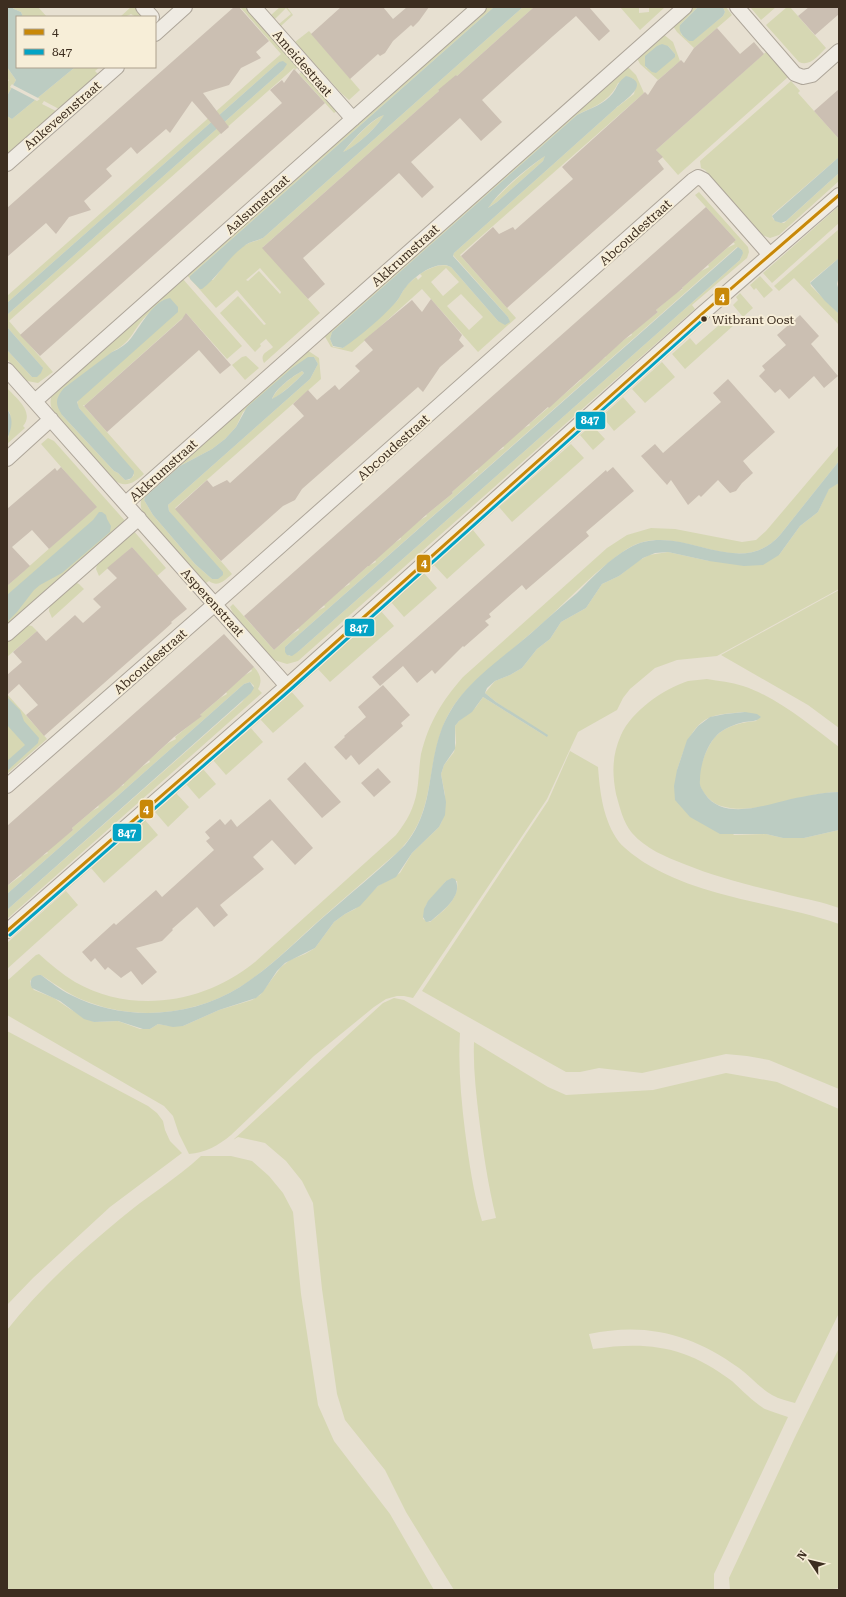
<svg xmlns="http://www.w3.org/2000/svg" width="846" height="1597" viewBox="0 0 846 1597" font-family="'Roboto Serif',serif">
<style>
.green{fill:#d6d7b3;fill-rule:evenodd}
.water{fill:#bcccc2;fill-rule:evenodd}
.pier{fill:#e7e0d1}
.building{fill:#cbbfb2}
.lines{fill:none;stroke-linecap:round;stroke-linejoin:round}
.street-casing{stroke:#ada599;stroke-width:16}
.street{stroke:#efebe3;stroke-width:14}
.bus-1-casing{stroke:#f7eed8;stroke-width:6}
.bus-2-casing{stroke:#f7eed8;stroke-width:6}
.bus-1{stroke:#c88808;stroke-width:3}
.bus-2{stroke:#03a3c5;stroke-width:3}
.bus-dot{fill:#3d2e20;stroke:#f7eed8;stroke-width:1.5}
.labels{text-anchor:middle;stroke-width:4;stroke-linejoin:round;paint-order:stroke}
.bus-label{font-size:12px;fill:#3d2e20;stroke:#f7eed8;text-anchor:start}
.street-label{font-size:13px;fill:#3d2e20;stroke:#f7eed8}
.line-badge{stroke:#f7eed8;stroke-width:1.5}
.badge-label{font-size:11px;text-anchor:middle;font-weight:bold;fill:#fff}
</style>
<rect width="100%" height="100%" fill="#e7e0d1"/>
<!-- green -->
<path class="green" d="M13,7H38L47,17H23L21,12L14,9Z
M131,7H135L144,17H136L131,14L125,17H120Z
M240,7H245L298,67L295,70L294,68L9,321L53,372L38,383L27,381L7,359V350L32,377L42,367L7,327V315L283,70L279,62L7,303V296L281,54Z
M280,7H287L293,15L281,26L279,24L291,14L286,8L275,19L271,15Z
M488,7H494L190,276V279L213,280C223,268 231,253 245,245C251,242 257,241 263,238L523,7H534L457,76L455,75L456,76L440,90H438L439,91L263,247L262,246L320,313L264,363C259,353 268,352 273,347L266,339L260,344L261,346L255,352L220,313L238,296L264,325L266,324L237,290L216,308L186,274ZM260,268L281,292L280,294L259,271L248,281L246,280Z
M620,7H639V13L649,12V7H665L640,30Z
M694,7H698L680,25L681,34L689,41H692L723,16L725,12L723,7H726L732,15L694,48L677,32L673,26Z
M750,7H776L761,20Z
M787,7H790L826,48C819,55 810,67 799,62L766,25Z
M309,31L360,90L349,100L341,93L295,42Z
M663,34L673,42L680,61L658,80L640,64L637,58ZM668,46L675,54L647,68L645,66Z
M766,52L788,77L678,175L656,150Z
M627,66L636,75L644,93L460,255L516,318L478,352L422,289L352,352L331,347L324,335L405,265L408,261ZM632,78L636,84L634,94L616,108L454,253L453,255L508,317L509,322L498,321L451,267C441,262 428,269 420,274L422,276L418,280L416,277L406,286L397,301L343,348L333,347L330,339L332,332L577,115C595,106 609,102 618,83ZM446,268L459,282L443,296L431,282ZM461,294L483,317L469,330L447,306Z
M7,67L16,80L7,96V83L9,80L7,79Z
M73,67H100L95,71L98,74L59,109L44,101L42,104L56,111L7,155V116L12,119L74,68Z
M302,71L337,111L334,113L299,74Z
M791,81L800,91L798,93L839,139V157L772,215L773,219L778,222L784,223L839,173V181L779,235L770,238L762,235L705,170L701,168L700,161Z
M385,114C375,129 358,145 342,153C354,140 368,122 385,114Z
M546,155L543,161L497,202L486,209C504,189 524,171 546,155Z
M699,192L748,247L749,252L747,258L692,305L695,309L298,661L287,664L274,660L233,613L230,607L233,604L274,650L292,634L299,630L298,628L317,611L325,607L324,605L343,588L350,584L349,583L368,566L376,562L375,560L394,543L401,539L400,537L420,520L427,516L426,515L453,493L452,492L471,475L478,471L477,469L497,452L504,448L503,446L522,429L530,425L529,424L581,380L580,378L599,361L606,357L605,356L625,339L632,335L631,333L658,312L656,310L676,293L683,289L682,288L701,271L709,267L708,265L727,248L735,244L733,242L736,240L695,195ZM737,247L742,250L741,258L740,260L299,651L289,656L285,647L295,638Z
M839,206V223L772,283L763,273Z
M839,229V258L810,282L811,286L839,314V325L794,278L779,291L774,286Z
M760,276L773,290L764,298L756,288L754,290L750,285Z
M182,278L242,346L227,359L186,313V315L85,405H83L144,474C135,482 126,489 114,480L54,412C49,405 50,399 53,392ZM164,299L84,395C79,399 75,402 79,408L134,475L129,480H125L118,473L114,471L62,415L112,352C132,342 132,331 146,316C152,310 158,305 164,299Z
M740,293L753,308L743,317L733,305L738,300L736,297Z
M723,313L734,325L685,369L672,354L690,338L696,345L719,325L718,323L723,319Z
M307,350L319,358L321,379L175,508L232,574C225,580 218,588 209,581L206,583L143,513C140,507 140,501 143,495ZM314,357L318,364L310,379L168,505L169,511L218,579H212L195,564L153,515L144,500L145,497L180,466L212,449L225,439L236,427L243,412Z
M246,356L259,368L245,380L232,365L242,357Z
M662,362L675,377L645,403L632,389Z
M302,371L304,373C294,383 284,392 272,400C275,389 292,377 302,371Z
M7,388C16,398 35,412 23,426L25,428L7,444L11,423L10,413L7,409Z
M623,397L636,412L614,431L602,416Z
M592,425L605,439L593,450L580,435Z
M48,438L54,441L126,522L7,627V586L96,507L41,444Z
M571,444L584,458L512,522L499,507Z
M839,445V461L780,535C736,584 677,517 627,549C598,568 571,597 545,621C530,634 515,647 500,660C480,677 459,693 447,717C424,765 438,811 399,851C371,875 342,900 314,925C291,946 267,970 240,987C196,1014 140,1021 91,1003C72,997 58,986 41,975L30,981L31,986L34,990L54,998L70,1009L94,1022L118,1021L140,1029H150L158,1024L169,1026H183L219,1010L252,1000L260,995L281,967L290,960L305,954L315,948L334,922L345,914L355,909L378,886L400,873L412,853L439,827L442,821L445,795L441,774L444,765L454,752L456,743L455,726L459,721L476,707L483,697L547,737L496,702L485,693L495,681L510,675L522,668L537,649L550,639L561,622L586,608L602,584L619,576L638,561L649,555L668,552L709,561L779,555L800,526L818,512L829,488L839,483V589L717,656L677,660L655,668L630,689L623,698L617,710L578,732L547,799L413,998L404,996H397L386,999L374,1007L314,1056L231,1135C219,1145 205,1153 189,1154L179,1134L173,1116L164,1106L7,1015V981L36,955L39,954C50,964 62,974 75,982C133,1015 205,1003 255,962L396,835C407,821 414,808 417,791C419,779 419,766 421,754C429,722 442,701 463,677L607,548L627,535L651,528L675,529L742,542L756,540L766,531ZM446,881H457C460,899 442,912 430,922L423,919L426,905Z
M132,529L166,568L157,576L132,547L99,576L96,569L98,561Z
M473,530L485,545L447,579L434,565Z
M424,573L437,588L404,617L391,602Z
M75,582L79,584L84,589L52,618L49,611L50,604Z
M839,590V728L808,705L721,655Z
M381,611L394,626L330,682L317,668Z
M27,625L32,626L37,631L7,657V640Z
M254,667C260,674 263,680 258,689L262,693L7,919V910L242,702L254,686L250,682L244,684L7,894V886L22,875L21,874L40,857L48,853L46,851L73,830L72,828L92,811L99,807L98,806L117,788L124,785L123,783L143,766L150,762L149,760L168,743L176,739L175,737L201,716L200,715L220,698L227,694L226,692L245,675L252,671L251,669Z
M707,679C719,681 731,682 743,686C777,697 811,726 839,747V792C801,792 759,817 721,806C713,804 703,794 700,786C695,774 708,743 717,735C728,725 743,722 757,721L745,712C734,713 721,713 711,717C690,725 684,751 677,770L734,835L766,834L783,838H804L839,830V908C823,902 806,899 789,895C753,886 718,878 684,864C666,857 646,849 632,833C623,822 620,808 616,794C612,773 612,755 621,735C632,711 663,689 688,681C694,680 701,680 707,679Z
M291,691L304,706L273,733L260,719Z
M7,694L47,739L7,774Z
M250,727L263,742L226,775L213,760Z
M570,751L598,767C600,793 603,820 619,842C626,850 636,857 645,863C704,899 775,902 839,924V1089L769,1060L747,1056L726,1054L642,1073L599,1068L580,1072H566L422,991L548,801Z
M203,769L216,784L199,799L186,784Z
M176,793L189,807L168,827L155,812Z
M145,820L158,835L104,883L91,868Z
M66,891L78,905L7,969V943Z
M394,998L404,1000L460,1033C458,1066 461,1098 465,1131C469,1161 473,1192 482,1221L496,1218C488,1184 483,1152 479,1118C476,1092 473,1067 474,1042L548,1087L566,1095L653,1090L726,1073L777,1082L839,1109V1313L795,1403C788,1401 779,1399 772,1395C760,1388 750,1376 739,1368C692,1334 646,1322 589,1334L593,1349C648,1341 686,1346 732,1381C742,1390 753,1402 765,1409C772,1412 780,1414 788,1417L714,1574V1590H454L406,1512L385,1470L345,1420L337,1394L322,1289L313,1203L302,1181L286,1161L265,1143L238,1137L233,1140L383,1003Z
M7,1031L148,1106L157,1113L163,1121L165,1130L170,1141L182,1153L110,1207L33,1278L7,1305Z
M201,1156H231L252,1161L269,1176L283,1193L293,1212L301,1294L318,1405L334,1441L390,1514L434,1590H7V1330C39,1289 80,1252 120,1219C146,1197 176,1179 201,1156Z
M839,1348V1588L827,1590H730L729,1578L795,1437Z"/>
<!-- water -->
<path class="water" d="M7,7H12L14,9L21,12L23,17H17V67H73L74,68L12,119L7,116V96L16,80L7,67Z
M494,7H523L263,238C256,241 248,242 243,247C227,259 218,277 202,289H200L190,279V276ZM384,115C377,127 356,147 343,152C351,142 371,119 384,115Z
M698,7H723L725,12L723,16L693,41H689C684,37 678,33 680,25Z
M662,44L668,46L675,54V57L656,73L652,72L645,66V56L657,46Z
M283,61L287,64L283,70L7,315V303L279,62Z
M626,76C652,83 625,100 616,108L454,253L453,256L508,317L510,322L505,325L498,321L451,267C438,259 414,276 406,287C402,291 400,298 396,302C382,318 360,336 343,348L333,346L330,339L332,332L577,115C589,109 605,104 613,93C619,85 616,84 626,76ZM545,156L543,161L497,202L488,208C501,189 526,169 545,156Z
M839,157V173L786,221L781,223L775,221L772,216Z
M738,247L742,250L743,253L740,260L299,651L292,656L287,655L285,652V647L295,638Z
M839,258V276L837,284L839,291V314L825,301L810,283Z
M170,298L178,307V312L77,402L79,408L134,471C134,476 131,480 125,480L118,473L114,471L62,415C55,404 55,399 64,388L112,352C119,349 127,344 132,337C141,325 154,300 170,298Z
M7,327L43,368L41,373L37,377H32L7,350Z
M308,357H314L318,364L310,379L168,505L169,511L223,572V575L218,579H212L195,564L153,515L144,500L145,497L180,466L212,449L225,439L236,427L247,407L292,368ZM302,371L304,373C294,383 284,393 272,399C276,388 292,377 302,371Z
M7,409C14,418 12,429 7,439Z
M839,461V483L829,489L818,512L800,526L779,555L763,565L744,566L709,561L668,552L655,553L643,558L619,576L602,584L586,608L561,622L550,639L537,649L522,668L510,675L495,681L487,688L485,693L496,702L548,735L547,737L483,697L472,712L459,721L455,726V749L444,765L441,774L446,802L445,815L439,827L412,853L396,877L378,886L360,906L345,914L334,922L315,948L285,963L277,971L263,992L256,998L219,1010L183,1026L173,1027L158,1024L150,1029H143L118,1021L94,1022L84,1019L60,1001L32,988C28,981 33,974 41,975C51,982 60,990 71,995C124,1022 190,1018 240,987C268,969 294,944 319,921C347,896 378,872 405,845C435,808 426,770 442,728C448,714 455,702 466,690C487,667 515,648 538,627C551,615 564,604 577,593C593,577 609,559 629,548C680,519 737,583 780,535Z
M99,512H102L106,515L107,519L111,526L110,532L62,573L40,585L34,590L17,612L7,622V595L93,520Z
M250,682L254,688L251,693L7,910V894L244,684Z
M7,697L20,710L24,721L39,738L38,743L7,771V761L25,745L7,725Z
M745,712L757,714L761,717C756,722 751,721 744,722C735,724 723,729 717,735C706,746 700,766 700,780C699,786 702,789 705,794C723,821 766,805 791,799C807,796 822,792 839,792V830L804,838H783L766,834H720L690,817L675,800L674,786L677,770L687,740L698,726L710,717L725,714Z
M452,878L455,879C464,896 442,911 431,921L426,922L423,917L424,909L428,901L446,881Z"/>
<!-- pier -->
<path class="pier" d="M12,84L13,85L40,99L37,101L10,87Z"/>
<!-- building -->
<path class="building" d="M234,7H239L269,41L256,52L261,58L241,68L229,85L203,93L229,127L221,134L192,101L170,133L166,129L137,154L131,147L106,169L112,176L84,201L91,210L69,217L56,234L46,223L7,257V208Z
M341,7H383L393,19L407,7H429L419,21L413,27L411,25L393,41L385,53L380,56L378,54L350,79L311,34Z
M534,7H589L610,31L599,41L576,16L553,36L482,100L502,122L481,141L460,118L411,162L434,187L422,198L399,173L303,258L325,284L308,299L262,248L422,106L439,91L438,90L456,75L457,76Z
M809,7H839V14L815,35L798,16Z
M717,28L740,54L754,42L764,54L656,150L663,157L658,161L664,169L507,308L461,256L493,227L499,234L513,227L515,230L573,179L562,167L645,92L648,95L657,81L681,60L684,63L694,48Z
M294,69L325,103L40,356L20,335L282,103L270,90L282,80L284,83Z
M839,89V139L814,111Z
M706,207L736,240L682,288H683L656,310L658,312L625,339L549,408L548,407L452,492L453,493L426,515L369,566H368L274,650L244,616Z
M431,299L462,335L459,340L464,346L440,367L423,392L418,387L302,489L295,500L283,506L221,561L175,509L207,480L213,487L227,480L230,483L304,416L293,404L308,390L317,400L335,385L339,390L360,371L355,366L373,350L364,340L412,300L422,312Z
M186,313L231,365L220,374L199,350L107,432L84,406L182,319Z
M800,315L819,336L811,344L838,376L824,388L814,376L789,399L780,389L775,393L759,376L765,370L762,366L786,345L777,335Z
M728,379L775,432L743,461L753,473L742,483L736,491L730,493L718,480L701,497L699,495L688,505L671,480L667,485L641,456L655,444L663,453L721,402L713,393Z
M61,467L97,507L49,549L32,530L12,547L30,566L7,586V509L55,468L57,471Z
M613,467L634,491L586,532L589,536L526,590L522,585L489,614L491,617L485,621L489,625L464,647L463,646L435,674L432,670L417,683L403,666L380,686L372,677L606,470L607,472Z
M132,547L187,609L171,622L172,623L162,632L44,736L26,715L38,705L28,694L19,684L7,695V675L22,662L13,652L37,631L46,641L75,615L83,623L101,607L93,599L117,578L107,568Z
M224,634L254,667L220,698L200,715L202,716L174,737L118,789L72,828L73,830L7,886V826Z
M383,685L410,715L401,723L403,726L359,765L351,755L346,760L334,747L345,737L344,736L366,717L358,707Z
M305,762L341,802L322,818L287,779Z
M378,768L391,782L374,797L361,783Z
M270,799L313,848L295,865L272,840L253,857L264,869L220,905L228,915L214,927L197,907L172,929L173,930L162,941L136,948L157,972L142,985L131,971L121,978L108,967L105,970L95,958L91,962L82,952L114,923L116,925L156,890L162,897L214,850L206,841L210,838L205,832L220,819L225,825L231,819L237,827Z"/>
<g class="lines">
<!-- street casing -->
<g class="street-casing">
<path id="street" d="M143,7L152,17
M254,7L353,119
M737,7L795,74L803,77L812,75L839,51
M155,34L185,7
M7,164L117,67
M7,370L287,686
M35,401L479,7
M7,459L51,419
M126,503L685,7
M7,634L139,518
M7,786L215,604L693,180L698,177L704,180L770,255
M7,931L287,686L703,313L839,195"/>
</g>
<!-- street -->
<use href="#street" class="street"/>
<!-- bus-1 casing -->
<g class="bus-1-casing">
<path id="bus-1" d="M7,931L287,686L703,313L839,195"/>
</g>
<!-- bus-2 casing -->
<g class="bus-2-casing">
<path id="bus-2" d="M10,935L290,690L706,317"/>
</g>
<!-- bus-1 -->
<use href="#bus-1" class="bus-1"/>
<!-- bus-2 -->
<use href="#bus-2" class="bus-2"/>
</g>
<!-- markers -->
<circle class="bus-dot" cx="704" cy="319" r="3.5"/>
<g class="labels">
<!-- bus labels -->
<g class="bus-label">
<text x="712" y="324">Witbrant Oost</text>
</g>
<!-- street labels -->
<g class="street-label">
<text transform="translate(303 63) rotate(49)" y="5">Ameidestraat</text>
<text transform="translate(62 115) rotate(-41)" y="5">Ankeveenstraat</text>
<text transform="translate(257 204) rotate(-42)" y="5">Aalsumstraat</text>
<text transform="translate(635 232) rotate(-42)" y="5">Abcoudestraat</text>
<text transform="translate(405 255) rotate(-42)" y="5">Akkrumstraat</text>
<text transform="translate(393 447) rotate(-42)" y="5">Abcoudestraat</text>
<text transform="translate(163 470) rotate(-42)" y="5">Akkrumstraat</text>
<text transform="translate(213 602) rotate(48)" y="5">Asperenstraat</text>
<text transform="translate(150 661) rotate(-41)" y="5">Abcoudestraat</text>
</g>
</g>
<g class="line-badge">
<rect x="714" y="287" width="16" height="19" rx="4" fill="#c88808"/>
<rect x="575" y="411" width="31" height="19" rx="4" fill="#03a3c5"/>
<rect x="416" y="554" width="15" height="19" rx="4" fill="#c88808"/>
<rect x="344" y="618" width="31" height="19" rx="4" fill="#03a3c5"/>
<rect x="139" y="799" width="15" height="20" rx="4" fill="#c88808"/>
<rect x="112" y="823" width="30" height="19" rx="4" fill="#03a3c5"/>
</g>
<g class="badge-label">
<text x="722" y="301">4</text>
<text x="590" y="424">847</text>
<text x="424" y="567">4</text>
<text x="359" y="632">847</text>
<text x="146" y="813">4</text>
<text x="127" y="837">847</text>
</g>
<!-- border -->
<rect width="846" height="1597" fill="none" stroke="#3d2e20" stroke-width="16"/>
<!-- legend -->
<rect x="16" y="16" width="140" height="52" fill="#f7eed8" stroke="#ada18e"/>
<rect x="24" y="29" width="20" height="6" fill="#c88808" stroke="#ada18e"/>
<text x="52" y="36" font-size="12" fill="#3d2e20">4</text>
<rect x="24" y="49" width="20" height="6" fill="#03a3c5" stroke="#ada18e"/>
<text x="52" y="56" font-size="12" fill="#3d2e20">847</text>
<!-- north arrow -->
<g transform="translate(810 1561) rotate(305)" stroke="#f7eed8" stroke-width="3" paint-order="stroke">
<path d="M0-3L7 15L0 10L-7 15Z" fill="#3d2e20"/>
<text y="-6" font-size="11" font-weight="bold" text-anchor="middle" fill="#3d2e20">N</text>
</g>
</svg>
